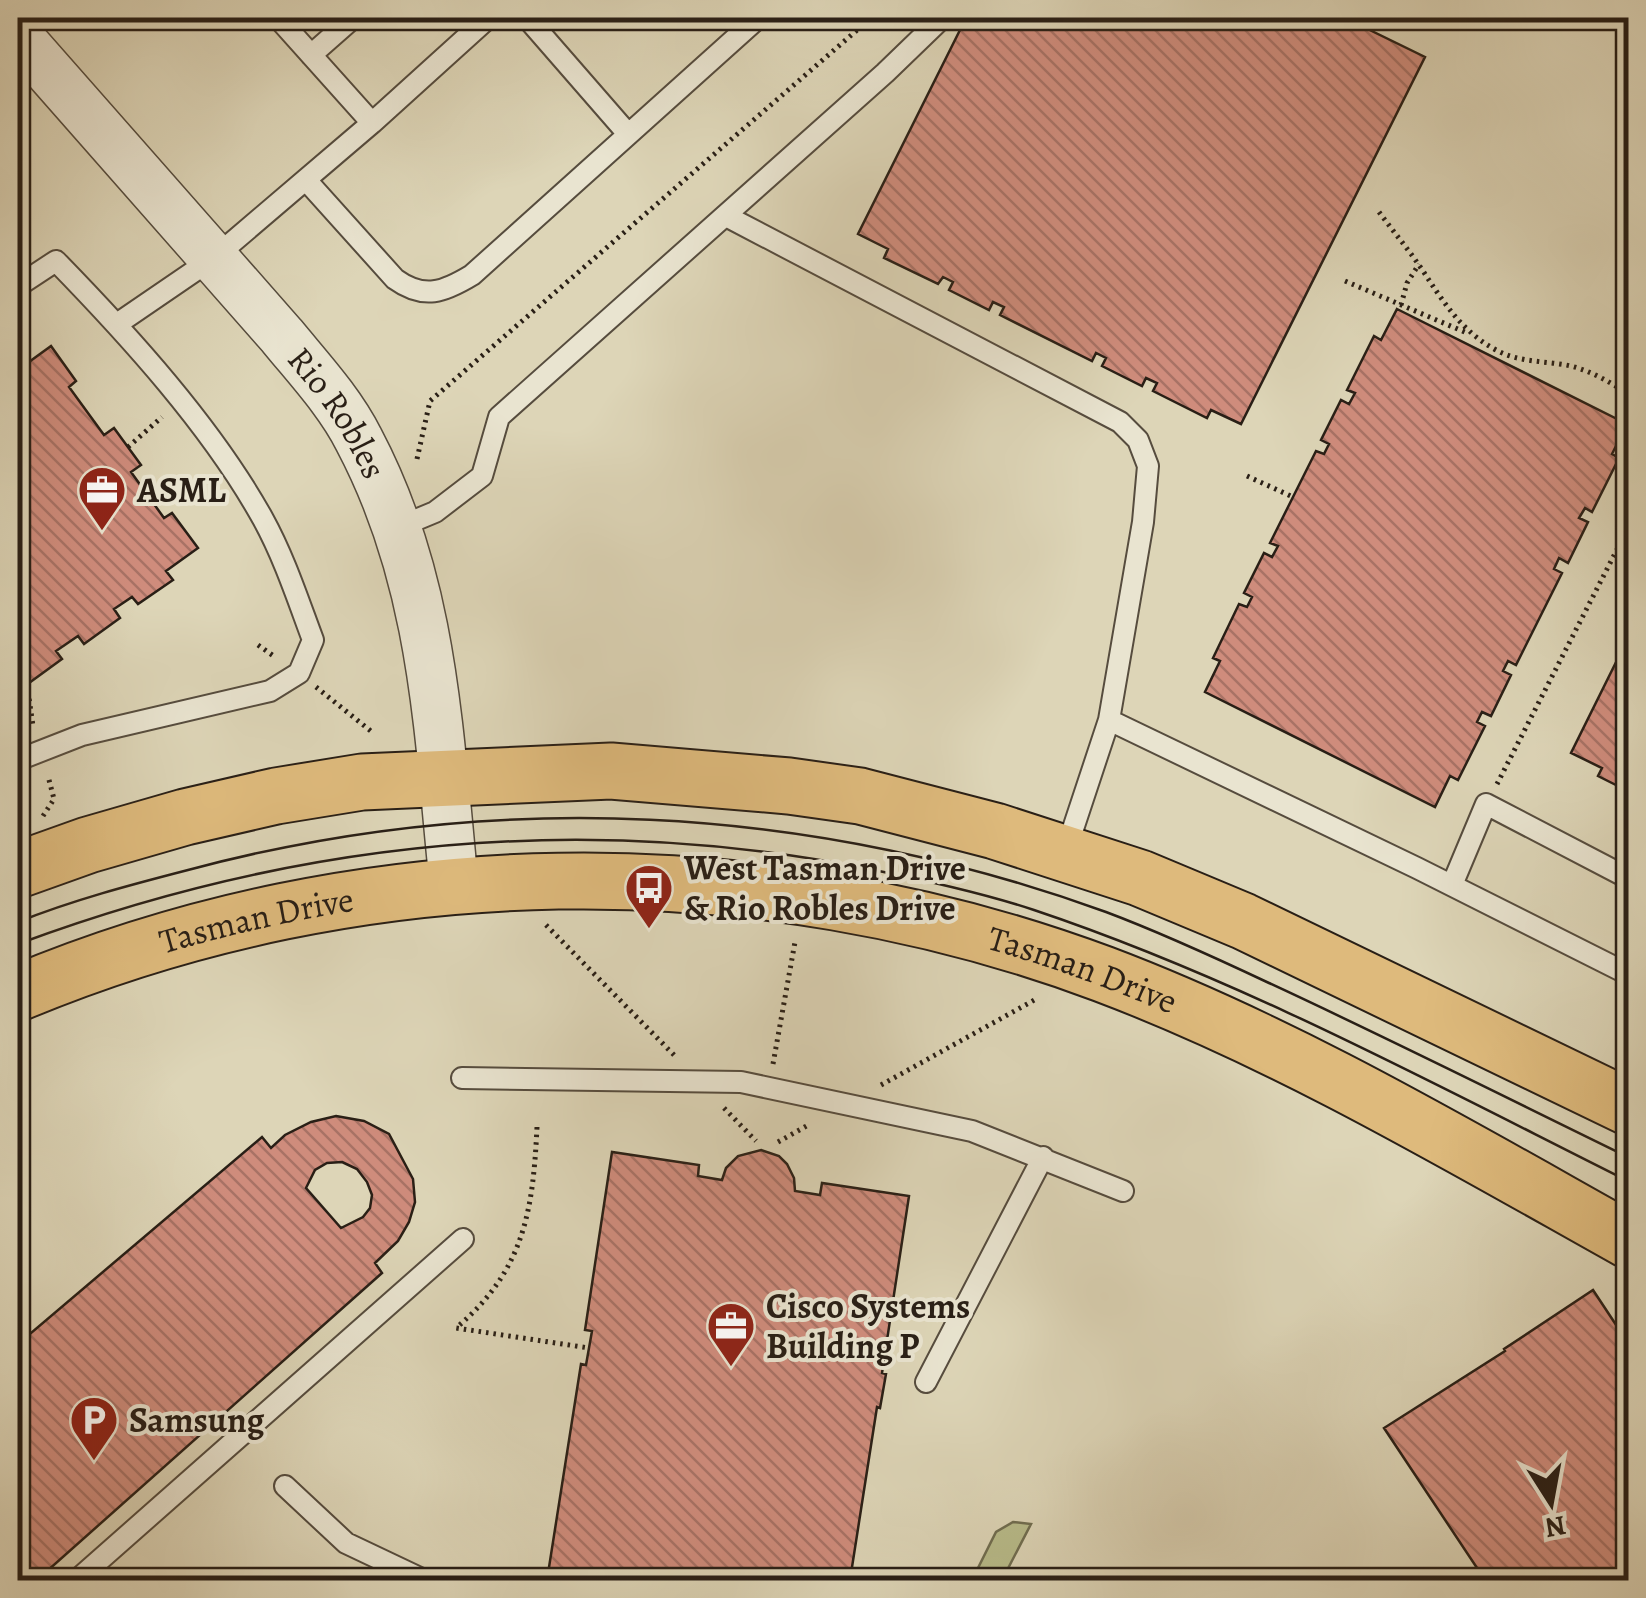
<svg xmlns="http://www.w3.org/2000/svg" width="1646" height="1598" viewBox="0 0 1646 1598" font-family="Alegreya,serif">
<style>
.grass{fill:#b8bb8a;stroke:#706d50;stroke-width:2.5}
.building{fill:url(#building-back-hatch);stroke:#291f16;stroke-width:2.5;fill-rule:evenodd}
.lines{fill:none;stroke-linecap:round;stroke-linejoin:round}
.service-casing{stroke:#564c3e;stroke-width:24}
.tertiary-casing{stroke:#564c3e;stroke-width:51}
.primary-casing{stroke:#291f16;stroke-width:59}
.path{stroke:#291f16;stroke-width:5;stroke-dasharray:2.5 5;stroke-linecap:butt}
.service{stroke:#e9e4d0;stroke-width:20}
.tertiary{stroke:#e9e4d0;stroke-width:48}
.primary{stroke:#deba7c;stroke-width:55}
.tram{stroke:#291f16;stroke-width:2.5}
.labels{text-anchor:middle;stroke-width:8;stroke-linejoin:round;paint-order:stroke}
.street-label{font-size:35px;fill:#291f16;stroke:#e9e4d0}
.poi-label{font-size:35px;font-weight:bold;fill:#291f16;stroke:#e9e4d0;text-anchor:start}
</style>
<defs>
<pattern id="building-back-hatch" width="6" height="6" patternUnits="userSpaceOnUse" patternTransform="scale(2.5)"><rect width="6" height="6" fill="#cf8c7c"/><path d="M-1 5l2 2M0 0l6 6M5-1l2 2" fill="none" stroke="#a87265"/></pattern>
</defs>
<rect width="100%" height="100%" fill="#ddd5b7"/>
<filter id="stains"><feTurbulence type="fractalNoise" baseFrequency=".002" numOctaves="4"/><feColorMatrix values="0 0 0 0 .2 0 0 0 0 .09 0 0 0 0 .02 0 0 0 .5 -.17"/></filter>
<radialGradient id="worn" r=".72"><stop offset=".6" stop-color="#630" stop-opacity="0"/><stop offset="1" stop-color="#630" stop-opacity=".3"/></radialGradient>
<!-- grass -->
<path class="grass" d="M1013,1522L1031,1524L1002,1580H972L996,1532Z"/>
<!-- building -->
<path class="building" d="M966,18H999L1022,29L1028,18H1345L1425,57L1241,424L1211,410L1207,418L1153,391L1157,383L1146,378L1142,386L1102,366L1106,358L1096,353L1092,361L1000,315L1004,307L993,302L989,310L949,290L953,282L943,277L938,284L884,258L888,249L858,234Z
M1397,309L1627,424L1612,454L1619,458L1592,512L1585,508L1579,518L1588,522L1568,563L1559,558L1554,569L1562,573L1516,665L1508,661L1503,671L1511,675L1491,716L1482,712L1477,722L1485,726L1458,780L1450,776L1435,807L1205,692L1220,661L1213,658L1239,604L1247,607L1252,597L1244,593L1264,553L1272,557L1278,546L1270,543L1316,451L1324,454L1329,444L1321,440L1341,400L1349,404L1355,393L1347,390L1374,336L1381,340Z
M51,346L76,381L69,387L104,435L114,428L141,465L131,472L164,518L172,513L198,548L166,571L173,580L138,604L132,597L114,609L120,618L84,644L78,636L56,651L62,659L18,691V370Z
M1628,638V791L1598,776L1602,768L1571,753Z
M336,1116L364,1121L389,1134L413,1179L415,1202L409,1222L398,1241L375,1263L382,1273L37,1580H18V1344L262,1137L271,1148L285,1135L311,1122ZM342,1162L357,1169L367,1182L372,1195L370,1208L363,1217L341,1228L306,1188L315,1170L327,1163Z
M761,1150L779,1156L787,1164L794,1178L795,1191L820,1195L822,1183L909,1196L882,1373L886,1374L880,1408L877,1407L850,1580H547L581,1364L586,1365L592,1331L585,1330L612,1152L699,1165L698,1176L722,1180L726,1168L738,1156Z
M1593,1290L1628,1343V1580H1485L1384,1428L1505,1351L1504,1349Z"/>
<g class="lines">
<!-- service casing -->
<g class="service-casing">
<path id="service" d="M278,18L372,123
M527,18L628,134
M311,55L353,18
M306,180L395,279C424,300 444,292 472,275L758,18
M726,216L1120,422L1138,440L1148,466L1143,522L1109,720L1066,850
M18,286L56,261C129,336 212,427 263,519C284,557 298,600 313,640L299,673L270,691L82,735L18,760
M117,324L215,257L372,123L488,18
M399,527L435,512L482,476L499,417L885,73L942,18
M1109,720L1417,868L1628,974
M1452,885L1486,804L1628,878
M462,1078L741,1082L972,1131L1123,1191
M926,1382L1043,1157
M285,1486L346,1543L424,1580
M77,1580L463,1239"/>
</g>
<!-- tertiary casing -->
<g class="tertiary-casing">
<g id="tertiary">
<path id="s1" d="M18,36L282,336C309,369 340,402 359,440C434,582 438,729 454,885"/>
</g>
</g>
<!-- primary casing -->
<g class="primary-casing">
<g id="primary">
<path d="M18,870L88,845L185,817L276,796L362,782L611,771L789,786L860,796L995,831L1140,878L1243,921L1628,1107"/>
<path id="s2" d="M18,993C360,850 755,844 1103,974C1286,1043 1458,1145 1628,1240"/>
</g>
</g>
<!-- path -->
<path class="path" d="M1379,212C1393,231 1408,249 1421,268C1443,301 1461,332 1498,351C1519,362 1543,361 1566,365C1588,369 1610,382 1628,394
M1345,281L1467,333
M1401,305L1407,283L1419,264
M128,447L162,417
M417,459L430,401L871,18
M1247,476L1293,497
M258,645L275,657
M27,684L33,726
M316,687L372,732
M1497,784L1628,528
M43,816L54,799L48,776
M546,925L675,1056
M773,1064L795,942
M881,1085L1038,998
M724,1108L756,1141
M537,1127C533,1211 524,1271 456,1328L589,1348
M778,1142L810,1124"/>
<!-- service -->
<use href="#service" class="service"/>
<!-- tertiary -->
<use href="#tertiary" class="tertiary"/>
<!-- primary -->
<use href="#primary" class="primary"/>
<!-- tram -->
<path class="tram" d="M18,922C73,900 130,885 188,870C494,788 808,804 1106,912C1162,933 1216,958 1269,983C1390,1039 1509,1099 1628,1157
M18,944C295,841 578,811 869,869C924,880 980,892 1034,910C1240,979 1434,1084 1628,1181"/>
</g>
<!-- icons -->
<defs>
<g id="office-pin" transform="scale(2.5)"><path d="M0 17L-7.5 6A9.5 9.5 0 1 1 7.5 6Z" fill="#8f2418" stroke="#e9e4d0"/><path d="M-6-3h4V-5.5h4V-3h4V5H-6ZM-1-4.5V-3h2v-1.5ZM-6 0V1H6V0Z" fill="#fff"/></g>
<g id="bus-pin" transform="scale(2.5)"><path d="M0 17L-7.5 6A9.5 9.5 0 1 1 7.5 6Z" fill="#8f2418" stroke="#e9e4d0"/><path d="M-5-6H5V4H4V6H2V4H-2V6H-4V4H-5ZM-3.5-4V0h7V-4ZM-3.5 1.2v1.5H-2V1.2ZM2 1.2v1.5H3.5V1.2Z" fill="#fff"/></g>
<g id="parking-pin" transform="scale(2.5)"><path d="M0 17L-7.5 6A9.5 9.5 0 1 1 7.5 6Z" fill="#8f2418" stroke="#e9e4d0"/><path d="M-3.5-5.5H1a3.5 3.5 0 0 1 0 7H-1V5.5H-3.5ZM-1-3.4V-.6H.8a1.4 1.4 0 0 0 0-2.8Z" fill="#fff"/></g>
</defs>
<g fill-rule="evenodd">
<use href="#office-pin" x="102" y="490"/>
<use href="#bus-pin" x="649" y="888"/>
<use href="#office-pin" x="731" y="1326"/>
<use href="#parking-pin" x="94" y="1420"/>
</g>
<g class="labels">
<!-- street labels -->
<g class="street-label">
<text dy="12" stroke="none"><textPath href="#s1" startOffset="495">Rio Robles</textPath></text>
<text dy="12" stroke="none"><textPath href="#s2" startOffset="250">Tasman Drive</textPath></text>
<text dy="12" stroke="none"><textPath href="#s2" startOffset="1090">Tasman Drive</textPath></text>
</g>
<!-- poi labels -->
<g class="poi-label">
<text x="137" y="502">ASML</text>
<text x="684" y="880">West Tasman Drive<tspan x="684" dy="40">&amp; Rio Robles Drive</tspan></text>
<text x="766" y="1318">Cisco Systems<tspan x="766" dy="40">Building P</tspan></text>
<text x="129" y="1432">Samsung</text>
</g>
</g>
<!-- margin -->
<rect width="1646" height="1598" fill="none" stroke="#ddd5b7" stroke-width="60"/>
<rect x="20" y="20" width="1606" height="1558" fill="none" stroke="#291f16" stroke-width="5"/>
<rect x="30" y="30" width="1586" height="1538" fill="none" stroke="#291f16" stroke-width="2.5"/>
<!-- north arrow -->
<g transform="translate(1551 1503) rotate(169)" stroke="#e9e4d0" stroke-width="8" paint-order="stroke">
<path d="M0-8L18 38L0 25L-18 38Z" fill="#291f16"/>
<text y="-15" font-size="28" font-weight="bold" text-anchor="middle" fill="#291f16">N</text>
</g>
<rect width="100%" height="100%" filter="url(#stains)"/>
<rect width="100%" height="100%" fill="url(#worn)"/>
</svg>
